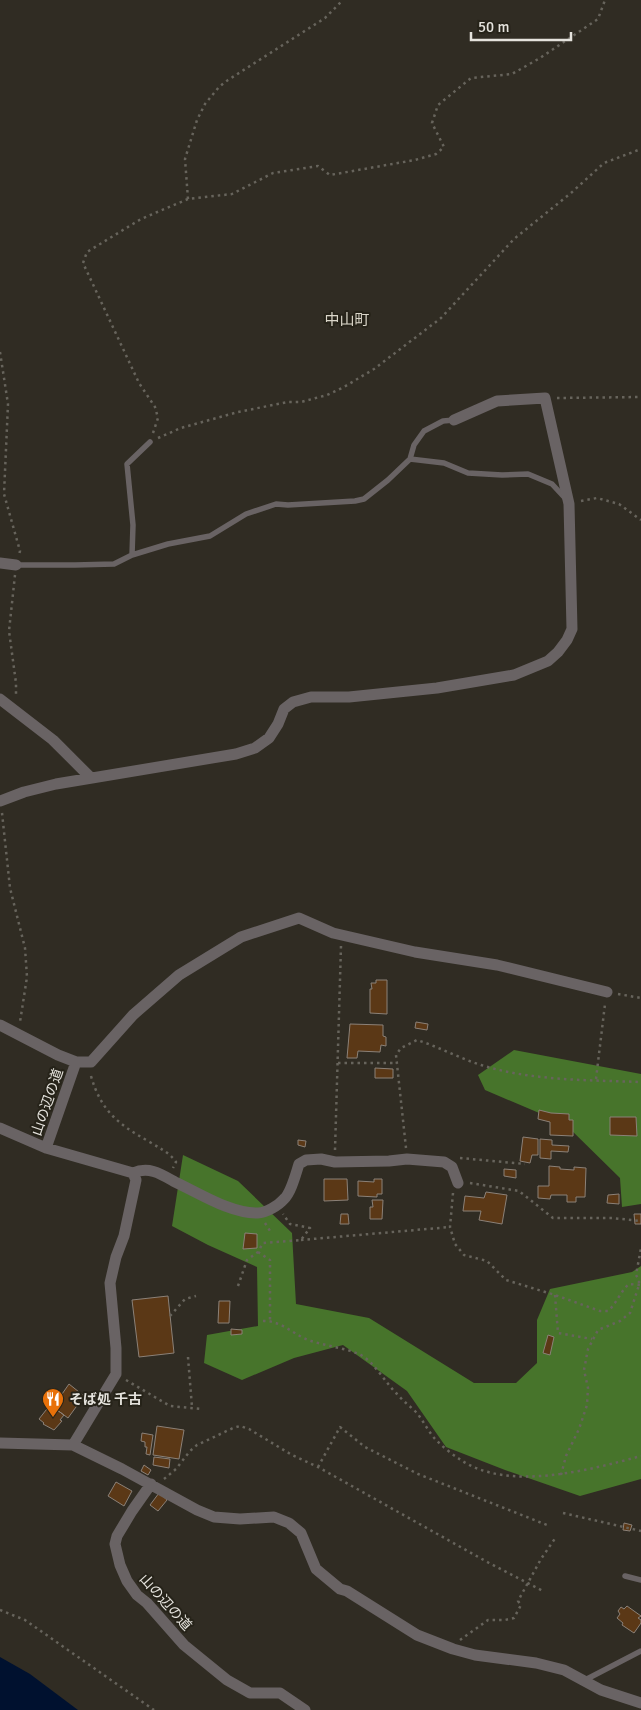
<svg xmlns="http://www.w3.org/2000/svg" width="641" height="1710" viewBox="0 0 641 1710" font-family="Signika,'Noto Sans JP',sans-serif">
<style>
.forest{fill:#47742b}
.water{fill:#00112f}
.building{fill:#5b3816;stroke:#8b8178}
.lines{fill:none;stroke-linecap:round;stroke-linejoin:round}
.path{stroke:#67645c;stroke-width:2.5;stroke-dasharray:2.5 4;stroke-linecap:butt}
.service{stroke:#696364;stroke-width:5.5}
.minor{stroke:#696364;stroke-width:11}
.labels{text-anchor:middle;stroke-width:4;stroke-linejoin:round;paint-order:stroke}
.street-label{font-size:14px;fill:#e5e3dd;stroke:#262319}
.poi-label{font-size:14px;font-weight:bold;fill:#e5e3dd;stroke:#262319;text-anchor:start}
.neighbourhood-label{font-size:15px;fill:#dad6c9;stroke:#262319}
</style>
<rect width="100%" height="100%" fill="#302c23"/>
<!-- forest -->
<path class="forest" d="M514,1050L641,1074V1204L622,1207L620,1178L565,1124L485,1090L478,1075Z
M183,1155L238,1181L292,1233L296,1304L369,1318L474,1383H516L537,1363V1320L550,1289L632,1272L641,1266V1479L580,1496L505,1470L446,1447L407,1391L343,1345L294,1358L242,1380L204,1363L207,1335L258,1326L257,1267L208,1245L172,1226Z"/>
<!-- water -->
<path class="water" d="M0,1657L30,1674L78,1710H0Z"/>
<!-- building -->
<path class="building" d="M376,980H387V1014L370,1013V989H372L371,983H376Z
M416,1022L428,1024L427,1030L415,1028Z
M350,1024L383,1025V1036L386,1037V1046L381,1045L380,1052L358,1051L357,1058H347Z
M375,1068L393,1069V1078H375Z
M539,1110L551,1113L569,1114V1120H573V1136L550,1135V1122L538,1119Z
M610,1117H636L637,1136L610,1135Z
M523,1137L538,1139V1155H532L530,1163L520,1161Z
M540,1139L552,1140V1145L569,1146L568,1152L551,1151V1159L540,1158Z
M298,1140L306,1141L305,1147L298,1145Z
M549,1166L560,1167V1169L574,1170V1167L586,1168L585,1197H576V1202H567V1195H551L550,1199L538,1198V1186H549Z
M504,1169L516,1170V1178L504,1176Z
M324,1179H347L348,1200L324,1201Z
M374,1179H382V1194H377V1197L358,1196V1181L374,1182Z
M486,1192L507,1195L502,1224L479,1220L481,1211H463L465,1196L484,1198Z
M619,1194V1204L607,1203L608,1195Z
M372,1200H383L382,1219H370V1207H373Z
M341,1214H348L349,1224H340Z
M634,1214H641V1224H635Z
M245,1233L257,1234V1248L243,1249Z
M168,1296L174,1353L139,1357L132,1300Z
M219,1301H230L229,1323H218Z
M231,1329L242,1330V1334L231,1335Z
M548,1335L554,1337L550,1355L543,1353Z
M69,1384L84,1396L68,1418L53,1407Z
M50,1405L64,1415L60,1420L62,1421L54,1430L43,1424L44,1423L39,1419Z
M157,1426L184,1430L179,1459L153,1455Z
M142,1433L153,1435L150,1455L146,1454L147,1447H145V1442L141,1441Z
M154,1457L170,1459L169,1468L153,1465Z
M144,1465L151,1470L148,1475L141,1471Z
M116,1482L132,1491L124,1506L108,1496Z
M159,1493L167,1500L158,1511L150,1505Z
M624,1523L632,1525L630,1531L623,1530Z
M627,1606L641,1616L638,1618L641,1620V1623L634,1633L622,1625L623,1623L617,1618L620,1614L618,1611L621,1607L624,1609Z"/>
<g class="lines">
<!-- path -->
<path class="path" d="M188,199L185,159L197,120L205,104L219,87L228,80L325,18L343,0
M0,352L8,404L4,494L20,551L19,555
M557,398L641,397
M153,433L158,418L155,407L139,383L83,263L87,252L141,219L188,199L232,194L273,173L318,166L330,175L415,160L436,154L444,147L432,123L438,105L471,78L512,74L540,58L598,19L605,0
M158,438L181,428L238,412L288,402H301L327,395L344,387L374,369L441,318L514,239L571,193L604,163L641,149
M581,501L597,498L619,504L641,520
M15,575L9,631L16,683V696
M2,813L10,888L25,948L27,977L20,1022
M618,994L641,998
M338,1063H397
M91,1076C101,1111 118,1124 148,1141C159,1148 169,1152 176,1162L173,1168
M596,1079L605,1004
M406,1148L396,1055L401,1048L417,1040C439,1047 459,1058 481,1065C532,1081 589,1080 641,1082
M335,1150L341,946
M460,1158L525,1164
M470,1183L519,1191L553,1218H612L641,1221
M453,1193L450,1227L455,1244L464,1255L487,1261L506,1280L555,1295L600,1311H608C617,1303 620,1292 629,1284L641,1285
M265,1223L272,1234
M301,1240L450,1227
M258,1252L270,1260V1321
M238,1286L247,1260L258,1252L263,1243L301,1240L310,1228L290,1224L283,1214
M555,1295L558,1333L592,1339
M170,1316L185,1299L196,1296
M263,1321C281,1320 295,1336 311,1341C327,1346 344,1348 359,1354C374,1361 386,1384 398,1395C404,1402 411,1407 417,1413C424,1422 429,1433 437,1441C444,1448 453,1455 461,1460C508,1492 590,1470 641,1456
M188,1357L192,1407
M126,1380L170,1406L201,1409
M318,1467L340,1427L365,1447L418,1474L547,1525
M561,1475L566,1456L579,1429L587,1405L588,1388L584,1370L588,1349L598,1330L620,1321L630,1313L639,1285V1280L636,1275L641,1248
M164,1479L176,1469L190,1451L197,1445L233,1428L240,1426L249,1429L292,1455L318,1467L489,1563L543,1591
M563,1513L641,1531
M0,1610L25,1620L154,1710
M460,1640L488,1620H505L514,1618L521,1605L518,1601L541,1559L556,1537"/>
<!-- service -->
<path class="service" d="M410,459L444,463L468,473L502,475L528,474L552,484L565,498
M132,555L133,525L127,464L150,442
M16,565H75L114,564L132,555L168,544L210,536L246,514L276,504L288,505L355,501L364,499L388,480L410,459L414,445L424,431L443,421L454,420
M625,1576L641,1580
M585,1680L641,1651"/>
<!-- minor -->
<path class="minor" d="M0,563L16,565
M0,699L53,740L91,778
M0,801L24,792L56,784L236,754L255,748L269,738L278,724L284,709L293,702L311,697H349L437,688L514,675L548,661L558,652L567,640L572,629L569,504L545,398L497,401L454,420
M0,1025L58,1055L76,1062H91L133,1015L179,975L241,937L299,918L333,933L415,952L497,965L607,992
M0,1128L46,1148L133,1173L136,1180L124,1236L116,1257L110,1283L116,1348V1374L73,1445
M46,1148L76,1062
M133,1173C149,1166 161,1174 175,1182C199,1193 231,1214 258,1213C266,1213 279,1205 284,1199C291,1193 296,1173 299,1164L306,1160L321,1159L335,1162L389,1161L407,1159L444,1162L452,1167L458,1183
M0,1443L73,1445L122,1469L197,1510L214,1517L240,1519L274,1517L289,1523L301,1533L316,1569L340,1589L347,1591L417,1635L453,1649L475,1655L536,1663L564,1670L601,1690L641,1703
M151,1484L132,1511L117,1536L115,1544L120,1565L127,1581L137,1595L147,1603L184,1645L227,1680L250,1693H280L305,1710"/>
</g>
<!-- icons -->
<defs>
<g id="restaurant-pin" transform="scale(1.125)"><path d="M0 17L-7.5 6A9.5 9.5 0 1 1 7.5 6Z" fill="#e8710a" stroke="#262319"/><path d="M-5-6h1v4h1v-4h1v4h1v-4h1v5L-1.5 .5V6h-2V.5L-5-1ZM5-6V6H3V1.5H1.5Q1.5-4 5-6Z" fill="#fff"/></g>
</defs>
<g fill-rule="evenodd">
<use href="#restaurant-pin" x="53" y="1399"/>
</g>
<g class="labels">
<!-- street labels -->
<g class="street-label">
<text transform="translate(47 1102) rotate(-71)" y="5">山の辺の道</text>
<text transform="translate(166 1602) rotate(48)" y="5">山の辺の道</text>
</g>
<!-- poi labels -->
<g class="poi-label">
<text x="69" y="1404">そば処 千古</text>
</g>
<!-- neighbourhood labels -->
<g class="neighbourhood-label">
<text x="347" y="325">中山町</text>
</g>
</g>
<!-- scale -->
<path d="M471 32v8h100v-8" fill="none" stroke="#e5e3dd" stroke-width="2.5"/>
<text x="478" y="32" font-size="15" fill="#e5e3dd" stroke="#262319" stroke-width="4" paint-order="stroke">50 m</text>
</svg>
